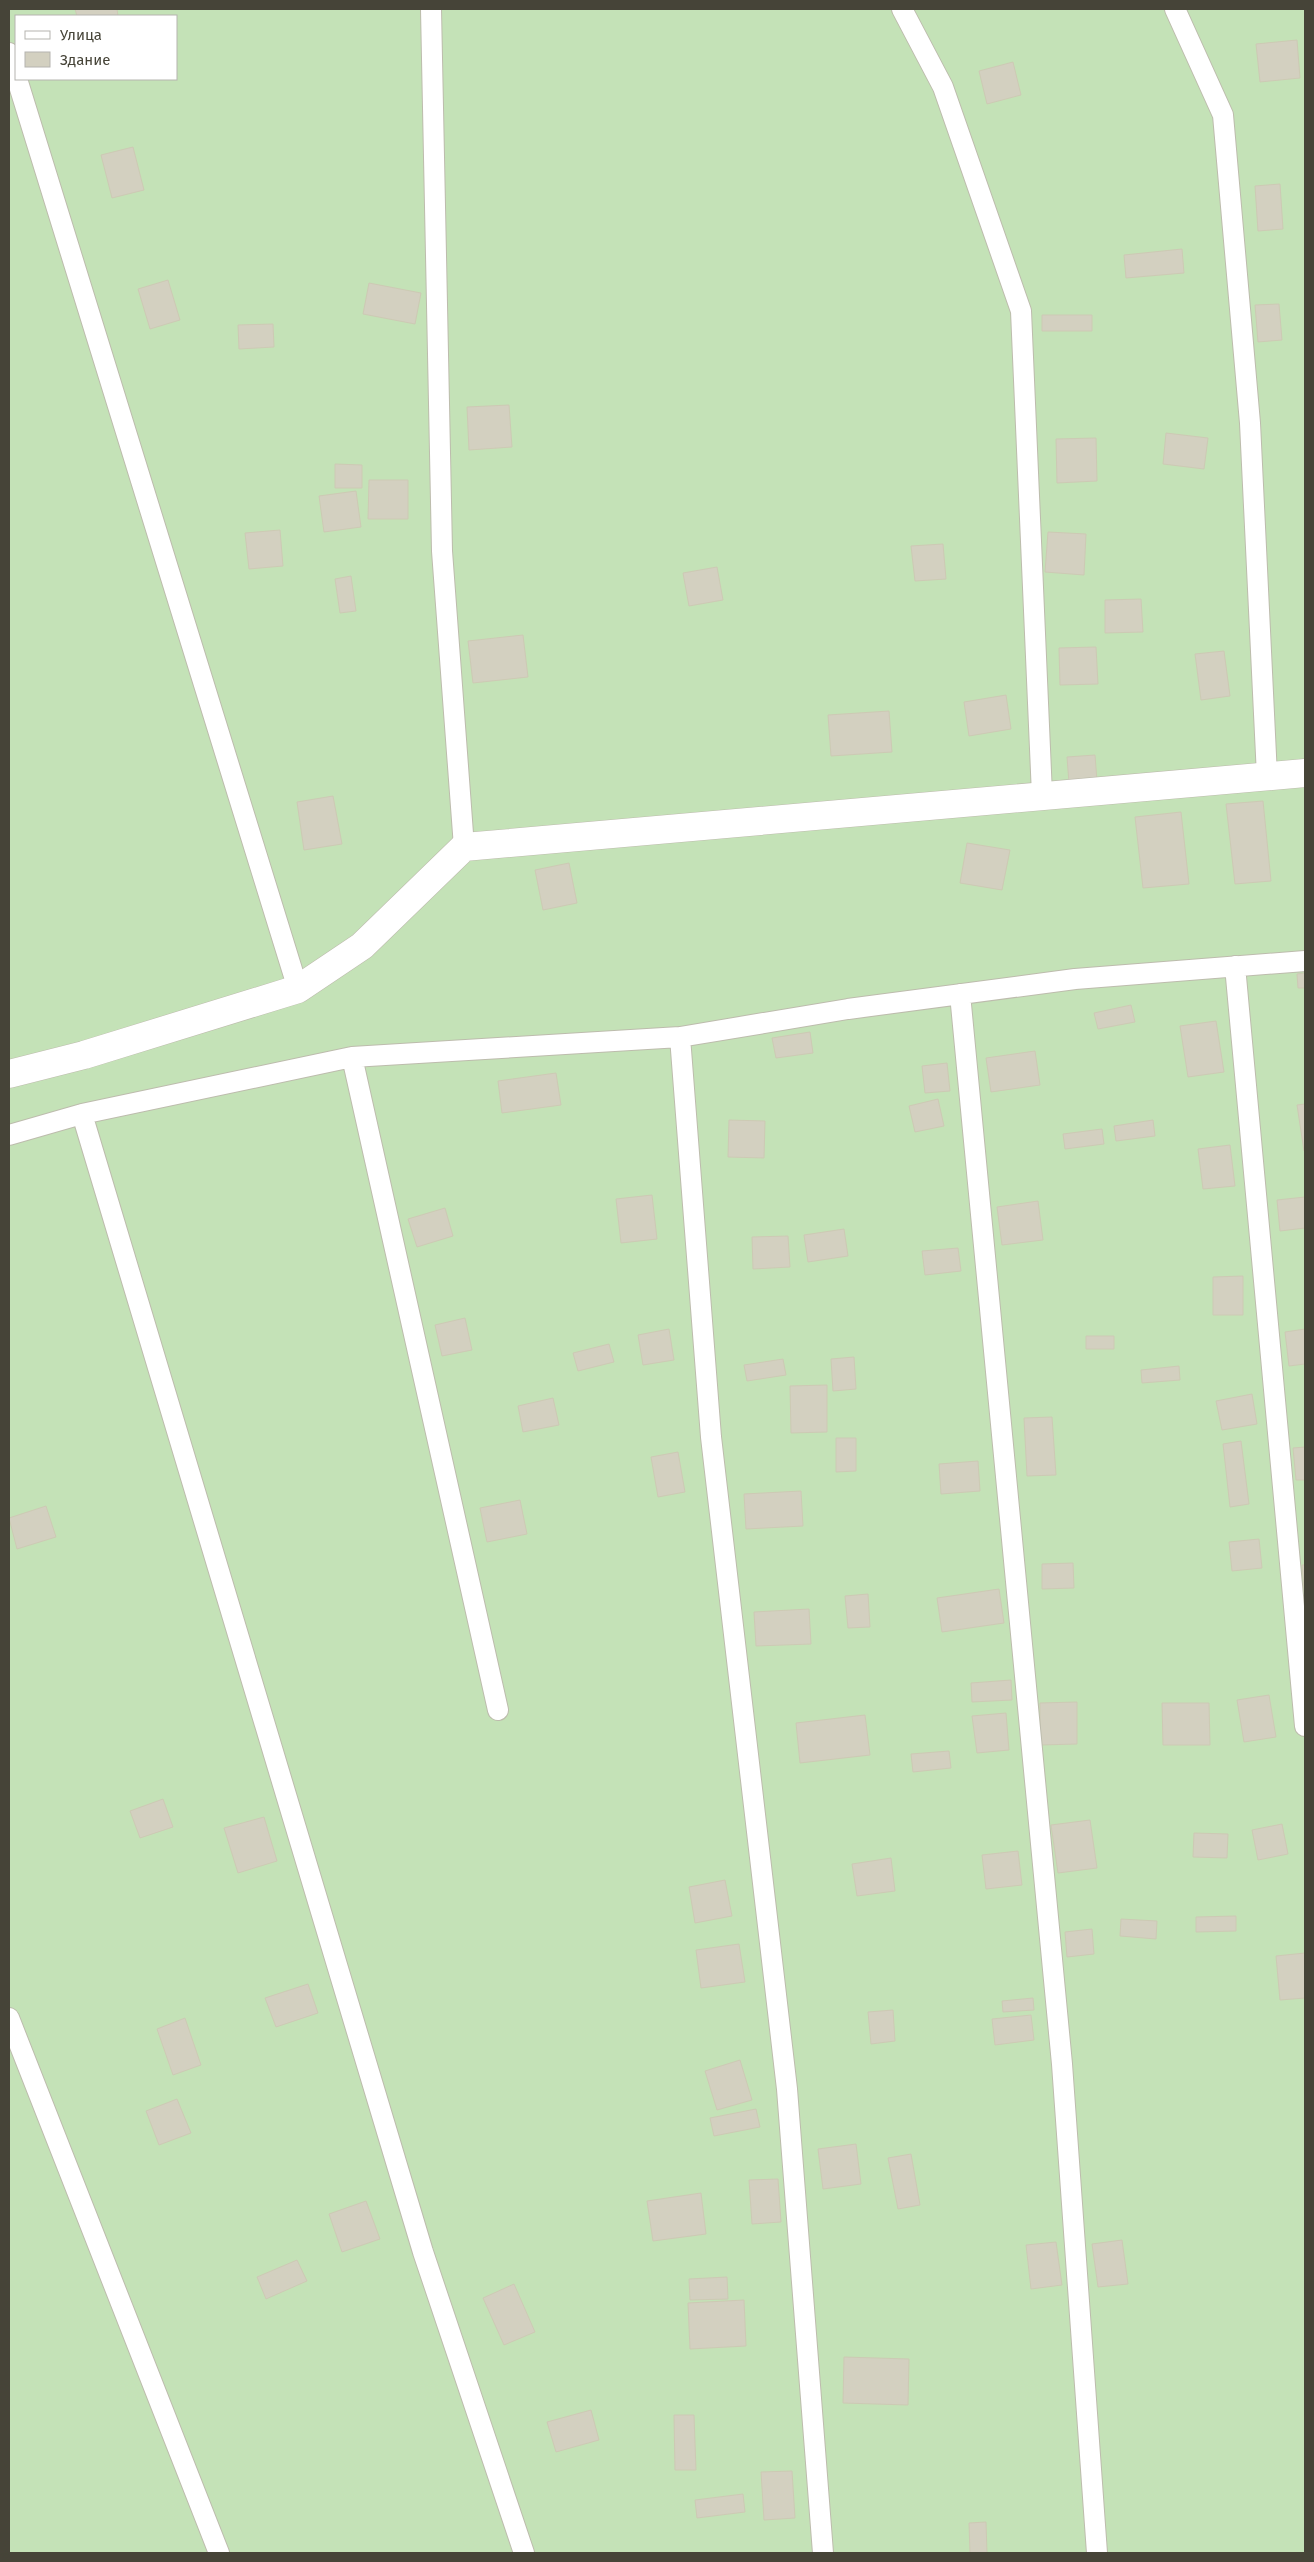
<svg xmlns="http://www.w3.org/2000/svg" width="1314" height="2562" viewBox="0 0 1314 2562" font-family="'Fira Sans',sans-serif">
<style>
.garden{fill:#c4e2b7;fill-rule:evenodd}
.building{fill:#d3d0c0;stroke:#cdcab4}
.lines{fill:none;stroke-linecap:round;stroke-linejoin:round}
.service-casing{stroke:#bdbcad;stroke-width:22}
.minor-casing{stroke:#bdbcad;stroke-width:29}
.service{stroke:#fff;stroke-width:20}
.minor{stroke:#fff;stroke-width:28}
</style>
<rect width="100%" height="100%" fill="#f3f2e9"/>
<!-- garden -->
<path class="garden" d="M9,9H1305V2553H9ZM16,16H176V79H16Z"/>
<!-- building -->
<path class="building" d="M75,9H117L118,16H77Z
M1297,40L1300,78L1260,82L1256,44Z
M1013,62L1021,95L987,104L979,71Z
M133,147L144,190L112,198L101,155Z
M1280,184L1283,229L1258,231L1255,186Z
M1182,249L1184,273L1126,278L1124,255Z
M168,280L180,320L150,329L138,289Z
M369,283L421,293L415,324L363,314Z
M1279,304L1282,340L1258,342L1255,305Z
M1042,315H1092V331H1042Z
M273,324L274,347L239,349L238,325Z
M509,405L512,447L469,450L467,407Z
M1166,433L1208,438L1204,469L1163,464Z
M1096,438L1097,481L1057,483L1056,439Z
M335,464L362,465V488H335Z
M369,480H408V519H368Z
M356,491L361,527L324,532L319,496Z
M280,530L283,566L249,569L245,533Z
M1048,532L1086,534L1084,575L1045,572Z
M943,544L946,579L915,581L911,546Z
M717,567L723,600L689,606L683,573Z
M351,576L356,611L340,613L335,579Z
M1141,599L1143,632L1105,633V600Z
M523,635L528,677L473,683L468,641Z
M1096,647L1098,684L1060,685L1059,648Z
M1224,651L1230,696L1201,700L1195,654Z
M1006,695L1011,729L969,736L964,702Z
M889,711L892,752L831,756L828,715Z
M1095,755L1097,781L1069,783L1067,757Z
M333,796L342,844L304,850L297,802Z
M1263,801L1271,881L1235,884L1226,804Z
M1181,812L1189,884L1143,888L1135,817Z
M967,843L1010,850L1002,890L960,883Z
M569,863L577,903L543,910L535,870Z
M1305,973V988H1298L1297,974Z
M1131,1005L1135,1022L1098,1029L1094,1013Z
M1216,1021L1224,1072L1188,1077L1180,1026Z
M810,1032L813,1053L776,1058L772,1038Z
M1035,1051L1040,1085L991,1092L986,1058Z
M947,1063L950,1091L925,1093L922,1066Z
M556,1073L561,1105L502,1113L498,1081Z
M938,1099L944,1126L915,1132L909,1106Z
M1305,1104V1151H1304L1297,1105Z
M729,1120L765,1121L764,1158L728,1157Z
M1153,1120L1155,1136L1116,1141L1114,1126Z
M1102,1129L1104,1144L1065,1149L1063,1134Z
M1230,1145L1235,1186L1203,1189L1198,1149Z
M652,1195L657,1239L621,1243L616,1199Z
M1305,1197V1228L1280,1231L1277,1200Z
M1038,1201L1043,1240L1002,1245L997,1207Z
M445,1208L453,1236L417,1247L408,1219Z
M844,1229L848,1256L808,1262L804,1235Z
M788,1236L790,1267L753,1269L752,1237Z
M958,1248L961,1271L925,1275L922,1251Z
M1243,1276V1315H1213V1277Z
M465,1318L472,1350L442,1356L435,1325Z
M669,1329L674,1360L643,1365L638,1335Z
M1305,1329V1364L1289,1366L1285,1332Z
M1086,1336H1114V1349H1086Z
M609,1344L614,1362L578,1371L573,1353Z
M854,1357L856,1389L833,1391L831,1359Z
M783,1359L786,1375L747,1381L744,1365Z
M1179,1366L1180,1380L1142,1383L1141,1370Z
M827,1385V1432L791,1433L790,1386Z
M1252,1394L1257,1424L1222,1430L1216,1401Z
M553,1398L559,1425L523,1432L518,1406Z
M1052,1417L1056,1475L1027,1476L1024,1418Z
M836,1438H856V1471L836,1472Z
M1241,1441L1249,1504L1230,1507L1223,1444Z
M1305,1447V1480H1296L1293,1448Z
M678,1452L685,1492L658,1497L651,1457Z
M978,1461L980,1491L941,1494L939,1464Z
M801,1491L803,1526L746,1529L744,1494Z
M520,1500L527,1534L487,1542L480,1508Z
M46,1506L56,1537L17,1549L9,1518Z
M1259,1539L1262,1568L1232,1571L1229,1542Z
M1073,1563L1074,1588L1042,1589V1564Z
M1302,1565H1305V1600Z
M999,1589L1004,1623L942,1632L937,1598Z
M868,1594L870,1627L848,1628L845,1596Z
M809,1609L811,1644L756,1646L754,1612Z
M1011,1680L1012,1700L972,1702L971,1683Z
M1269,1695L1276,1737L1244,1742L1237,1700Z
M1077,1702V1744L1040,1745V1703Z
M1162,1703H1209L1210,1745H1163Z
M1006,1713L1009,1750L977,1753L972,1716Z
M865,1715L870,1755L800,1763L796,1723Z
M949,1751L951,1768L913,1772L911,1754Z
M163,1799L173,1827L140,1838L130,1811Z
M264,1817L277,1861L238,1873L224,1828Z
M1090,1820L1097,1868L1058,1873L1051,1825Z
M1282,1824L1288,1854L1258,1860L1252,1830Z
M1194,1833L1228,1834L1227,1858L1193,1857Z
M1018,1851L1022,1885L986,1889L982,1855Z
M891,1858L895,1891L857,1896L852,1864Z
M725,1880L732,1916L695,1923L689,1887Z
M1236,1916V1931L1196,1932V1917Z
M1121,1919L1157,1921L1156,1939L1120,1936Z
M1092,1929L1094,1954L1067,1957L1065,1932Z
M739,1944L745,1982L701,1988L696,1950Z
M1305,1953V1998L1280,2000L1276,1956Z
M308,1984L318,2013L276,2027L265,1998Z
M1033,1998L1034,2010L1003,2012L1002,2001Z
M893,2010L895,2041L871,2044L868,2012Z
M1031,2015L1034,2040L995,2045L992,2019Z
M185,2018L201,2065L173,2075L157,2029Z
M740,2060L752,2100L717,2110L705,2071Z
M177,2099L191,2133L159,2145L146,2111Z
M756,2109L760,2127L714,2136L710,2118Z
M856,2144L861,2184L823,2189L818,2149Z
M911,2154L920,2205L898,2209L888,2158Z
M778,2179L781,2222L752,2224L749,2180Z
M701,2193L706,2234L653,2241L647,2201Z
M366,2201L380,2239L342,2252L329,2214Z
M1122,2240L1128,2284L1098,2287L1092,2244Z
M1056,2242L1062,2285L1031,2289L1026,2245Z
M297,2260L307,2281L266,2299L257,2277Z
M727,2277L728,2299L690,2300L689,2279Z
M514,2284L535,2332L504,2345L483,2298Z
M744,2300L746,2346L690,2349L688,2303Z
M844,2357L909,2359L908,2405L843,2403Z
M591,2410L599,2440L556,2452L547,2422Z
M674,2415H694L696,2470H675Z
M792,2471L795,2518L764,2520L761,2472Z
M743,2494L745,2512L697,2518L695,2500Z
M986,2522L987,2553H970L969,2523Z"/>
<g class="lines">
<!-- service casing -->
<g class="service-casing">
<path id="service" d="M431,9L442,551L464,847
M902,9L943,87L1021,311L1042,795
M1175,9L1223,115L1250,423L1267,776
M9,53L16,77
M17,79L298,989
M1235,966L1305,1726
M960,994L1062,2064L1097,2553
M680,1037L711,1437L787,2089L823,2553
M352,1057L498,1710
M82,1114L423,2252L524,2553
M9,1135L82,1114L352,1057L680,1037L848,1009L1075,979L1305,961
M9,2018L219,2553"/>
</g>
<!-- minor casing -->
<g class="minor-casing">
<path id="minor" d="M9,1074L84,1055L298,989L362,946L464,847L1305,773"/>
</g>
<!-- service -->
<use href="#service" class="service"/>
<!-- minor -->
<use href="#minor" class="minor"/>
</g>
<!-- border -->
<rect width="1314" height="2562" fill="none" stroke="#464438" stroke-width="20"/>
<!-- legend -->
<rect x="15" y="15" width="162" height="65" fill="#ffffff" stroke="#b5b4af"/>
<rect x="25" y="31" width="25" height="8" fill="#ffffff" stroke="#b5b4af"/>
<text x="60" y="40" font-size="15" fill="#464438">Улица</text>
<rect x="25" y="52" width="25" height="15" fill="#d3d0c0" stroke="#b5b4af"/>
<text x="60" y="65" font-size="15" fill="#464438">Здание</text>
</svg>
